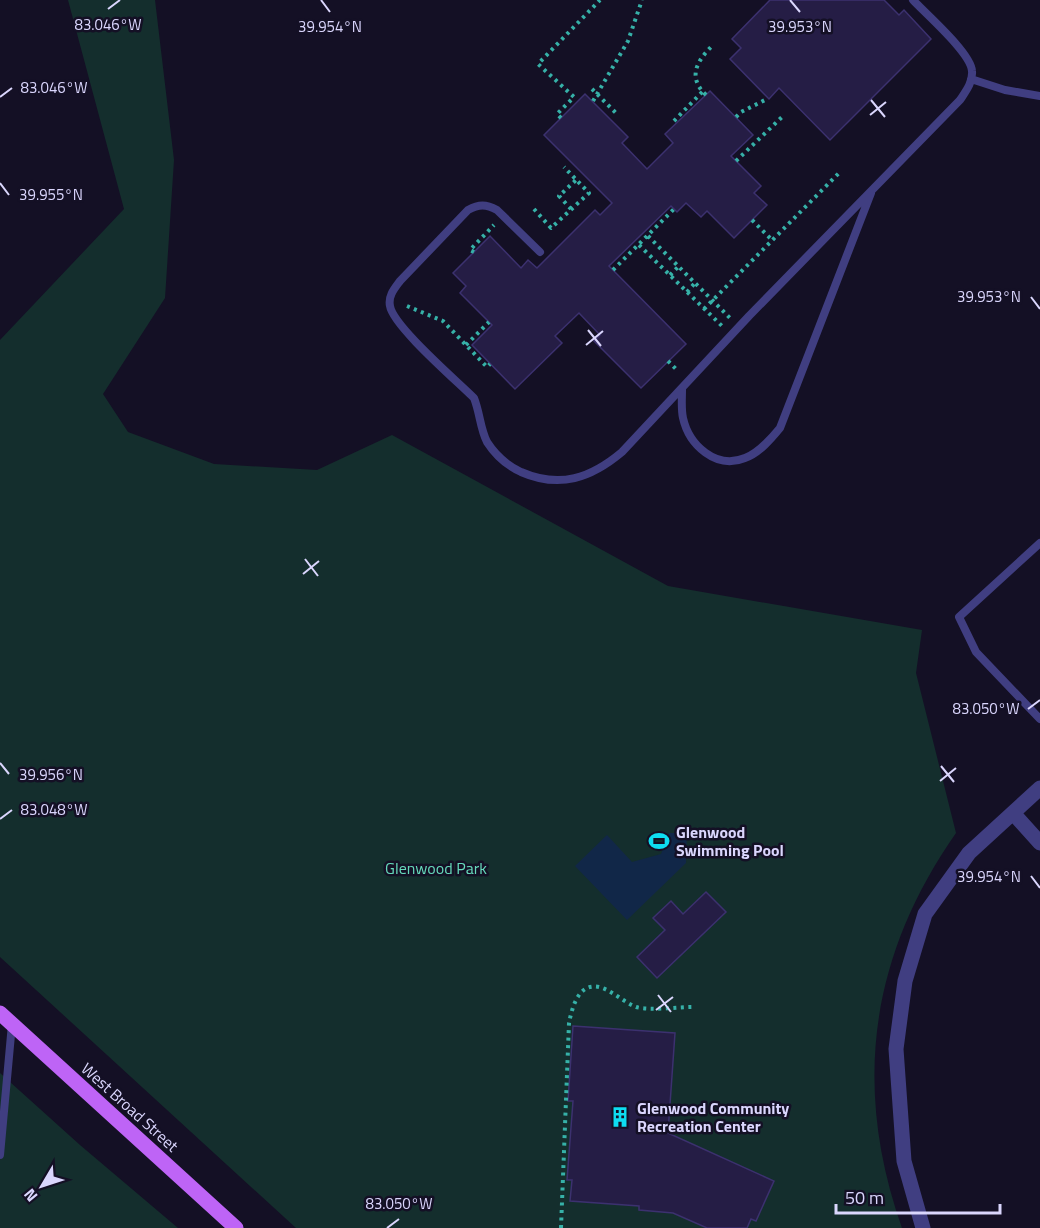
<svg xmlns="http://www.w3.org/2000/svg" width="1040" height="1228" viewBox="0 0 1040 1228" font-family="'Titillium Web',sans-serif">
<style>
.green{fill:#142e2d}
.water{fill:#112748}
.building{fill:#251d45;stroke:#3c316f;stroke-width:1.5}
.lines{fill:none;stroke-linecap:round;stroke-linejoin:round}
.path{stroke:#36b1a8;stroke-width:4;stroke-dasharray:3 4.5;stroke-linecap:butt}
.service{stroke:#403e81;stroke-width:8}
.minor{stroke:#403e81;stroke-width:15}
.primary{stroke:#be64f6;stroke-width:15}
.ticks{fill:none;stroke:#dad6fd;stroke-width:2}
.labels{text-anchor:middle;stroke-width:5;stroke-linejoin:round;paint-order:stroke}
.poi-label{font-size:16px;font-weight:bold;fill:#dad6fd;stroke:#141025;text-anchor:start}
.park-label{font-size:16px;fill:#66d9bb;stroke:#141025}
.street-label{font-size:16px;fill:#dad6fd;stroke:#141025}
.ticks-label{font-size:15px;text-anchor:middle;fill:#dad6fd;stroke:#141025;stroke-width:5;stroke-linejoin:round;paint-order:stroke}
</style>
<rect width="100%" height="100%" fill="#141025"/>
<!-- green -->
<path class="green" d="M68,0H155L174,160L165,298L103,394L128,432L214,464L317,470L392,435L668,586L922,630L916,673L956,833C870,956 852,1086 902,1228H296L0,957V340L124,209Z
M0,1073L80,1145L178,1228H0Z"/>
<!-- water -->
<path class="water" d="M669,833H687L686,863L627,920L575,866L607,835L632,862L661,854Z"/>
<!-- building -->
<path class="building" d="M770,0H884L899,15L904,10L931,39L830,140L779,88L769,99L730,59L741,48L732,39Z
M710,91L753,135L731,156L761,186L754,193L767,205L734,238L707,211L701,217L686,203L677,212L671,206L609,266L686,344L641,388L594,341L600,335L579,313L555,336L562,343L515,389L472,345L492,325L460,293L466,286L453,273L490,236L521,268L528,260L537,268L595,210L600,215L612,203L544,135L585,94L628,137L622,143L647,169L673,143L665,134Z
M706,892L726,912L657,978L637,957L665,930L653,918L671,901L683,914Z
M573,1026L675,1033L668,1133L774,1181L756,1221L751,1219L747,1228H707L673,1213L639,1210V1206L570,1201L572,1180H567L573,1101H568Z"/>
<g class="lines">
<!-- path -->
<path class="path" d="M592,89L618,115
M706,95C687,77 697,61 712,46
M593,101L628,41L642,0
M736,117L741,112L765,100
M561,118L557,114L574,97L538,64L600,0
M674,121L705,89
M736,161L782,117
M534,209L551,228L589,193L564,167
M571,209L559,196L576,180
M752,220L772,240
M648,236L730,318
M639,245L722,326
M474,252L470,250L494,225
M613,270L674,209
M670,275L678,267
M687,292L695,283
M407,306L443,321L487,367L490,364
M704,309L840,172
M466,345L489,322
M668,361L678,371
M561,1228L569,1023C573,1003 581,977 607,990C617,995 626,1003 636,1007C650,1011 677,1007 693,1007"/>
<!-- service -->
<path class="service" d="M971,79L1005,90L1040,96
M540,252L497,210C486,204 479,204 468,210L400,281C394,289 388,296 390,306C393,326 457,381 474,398C480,413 480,428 487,442C496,456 506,465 521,472C560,489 591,478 622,452L749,316L960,100C966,91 973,82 972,71C971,53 926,14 913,0
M682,390C682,399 681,409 683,418C689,445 716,470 745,458C759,453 771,439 780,428L871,193
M1040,543L959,617L976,652L1040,719
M0,1155L12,1024"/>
<!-- minor -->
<path class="minor" d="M1013,813L1040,843
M923,1228L904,1161L896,1049L905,981L925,914L969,853L1040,788"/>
<!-- primary -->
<path class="primary" d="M0,1013L236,1228"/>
</g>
<!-- ticks -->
<path class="ticks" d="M321,0L330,12M790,0L800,12M108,9L120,0M0,97L12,88M871,100L885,117M870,115L886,102M0,183L9,195M1031,297L1040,309M588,330L601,346M586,345L603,331M305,559L318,576M303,574L319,561M1028,709L1040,700M0,763L9,774M941,766L954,782M940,781L956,768M0,819L12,810M1031,876L1040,888M658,995L671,1012M656,1010L673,997M387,1228L399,1219"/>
<!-- icons -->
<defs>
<g id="stadium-bare" transform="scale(1.62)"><path d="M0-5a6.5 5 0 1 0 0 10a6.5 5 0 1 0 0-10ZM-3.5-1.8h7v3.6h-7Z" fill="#0eddf1" stroke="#141025" stroke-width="2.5" paint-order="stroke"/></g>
<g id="building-bare" transform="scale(1.62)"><path d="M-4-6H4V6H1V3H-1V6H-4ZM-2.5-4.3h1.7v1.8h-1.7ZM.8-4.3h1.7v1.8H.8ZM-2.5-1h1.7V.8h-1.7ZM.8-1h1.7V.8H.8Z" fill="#0eddf1" stroke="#141025" stroke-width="2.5" paint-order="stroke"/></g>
</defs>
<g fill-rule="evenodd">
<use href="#stadium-bare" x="659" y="841"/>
<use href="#building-bare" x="620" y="1117"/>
</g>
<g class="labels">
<!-- poi labels -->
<g class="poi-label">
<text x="676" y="838">Glenwood<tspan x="676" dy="18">Swimming Pool</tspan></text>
<text x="637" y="1114">Glenwood Community<tspan x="637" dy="18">Recreation Center</tspan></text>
</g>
<!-- park labels -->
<g class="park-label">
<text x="436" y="874">Glenwood Park</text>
</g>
<!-- street labels -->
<g class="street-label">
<text transform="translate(130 1107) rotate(42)" y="6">West Broad Street</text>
</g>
</g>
<g class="ticks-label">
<text x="108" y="30">83.046°W</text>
<text x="330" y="32">39.954°N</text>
<text x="800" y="32">39.953°N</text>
<text x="54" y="93">83.046°W</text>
<text x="51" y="200">39.955°N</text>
<text x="989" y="302">39.953°N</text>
<text x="986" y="714">83.050°W</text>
<text x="51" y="780">39.956°N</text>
<text x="54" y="815">83.048°W</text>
<text x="989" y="882">39.954°N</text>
<text x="399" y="1209">83.050°W</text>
</g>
<!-- north arrow -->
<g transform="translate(42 1186) rotate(231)" stroke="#141025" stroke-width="4.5" paint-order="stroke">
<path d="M0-4.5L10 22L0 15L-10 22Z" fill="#dad6fd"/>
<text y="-9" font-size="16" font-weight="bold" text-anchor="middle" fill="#dad6fd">N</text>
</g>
<!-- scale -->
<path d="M836 1204v9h164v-9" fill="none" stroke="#dad6fd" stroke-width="3"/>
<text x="845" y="1204" font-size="18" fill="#dad6fd" stroke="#141025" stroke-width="4.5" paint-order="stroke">50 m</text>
</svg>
